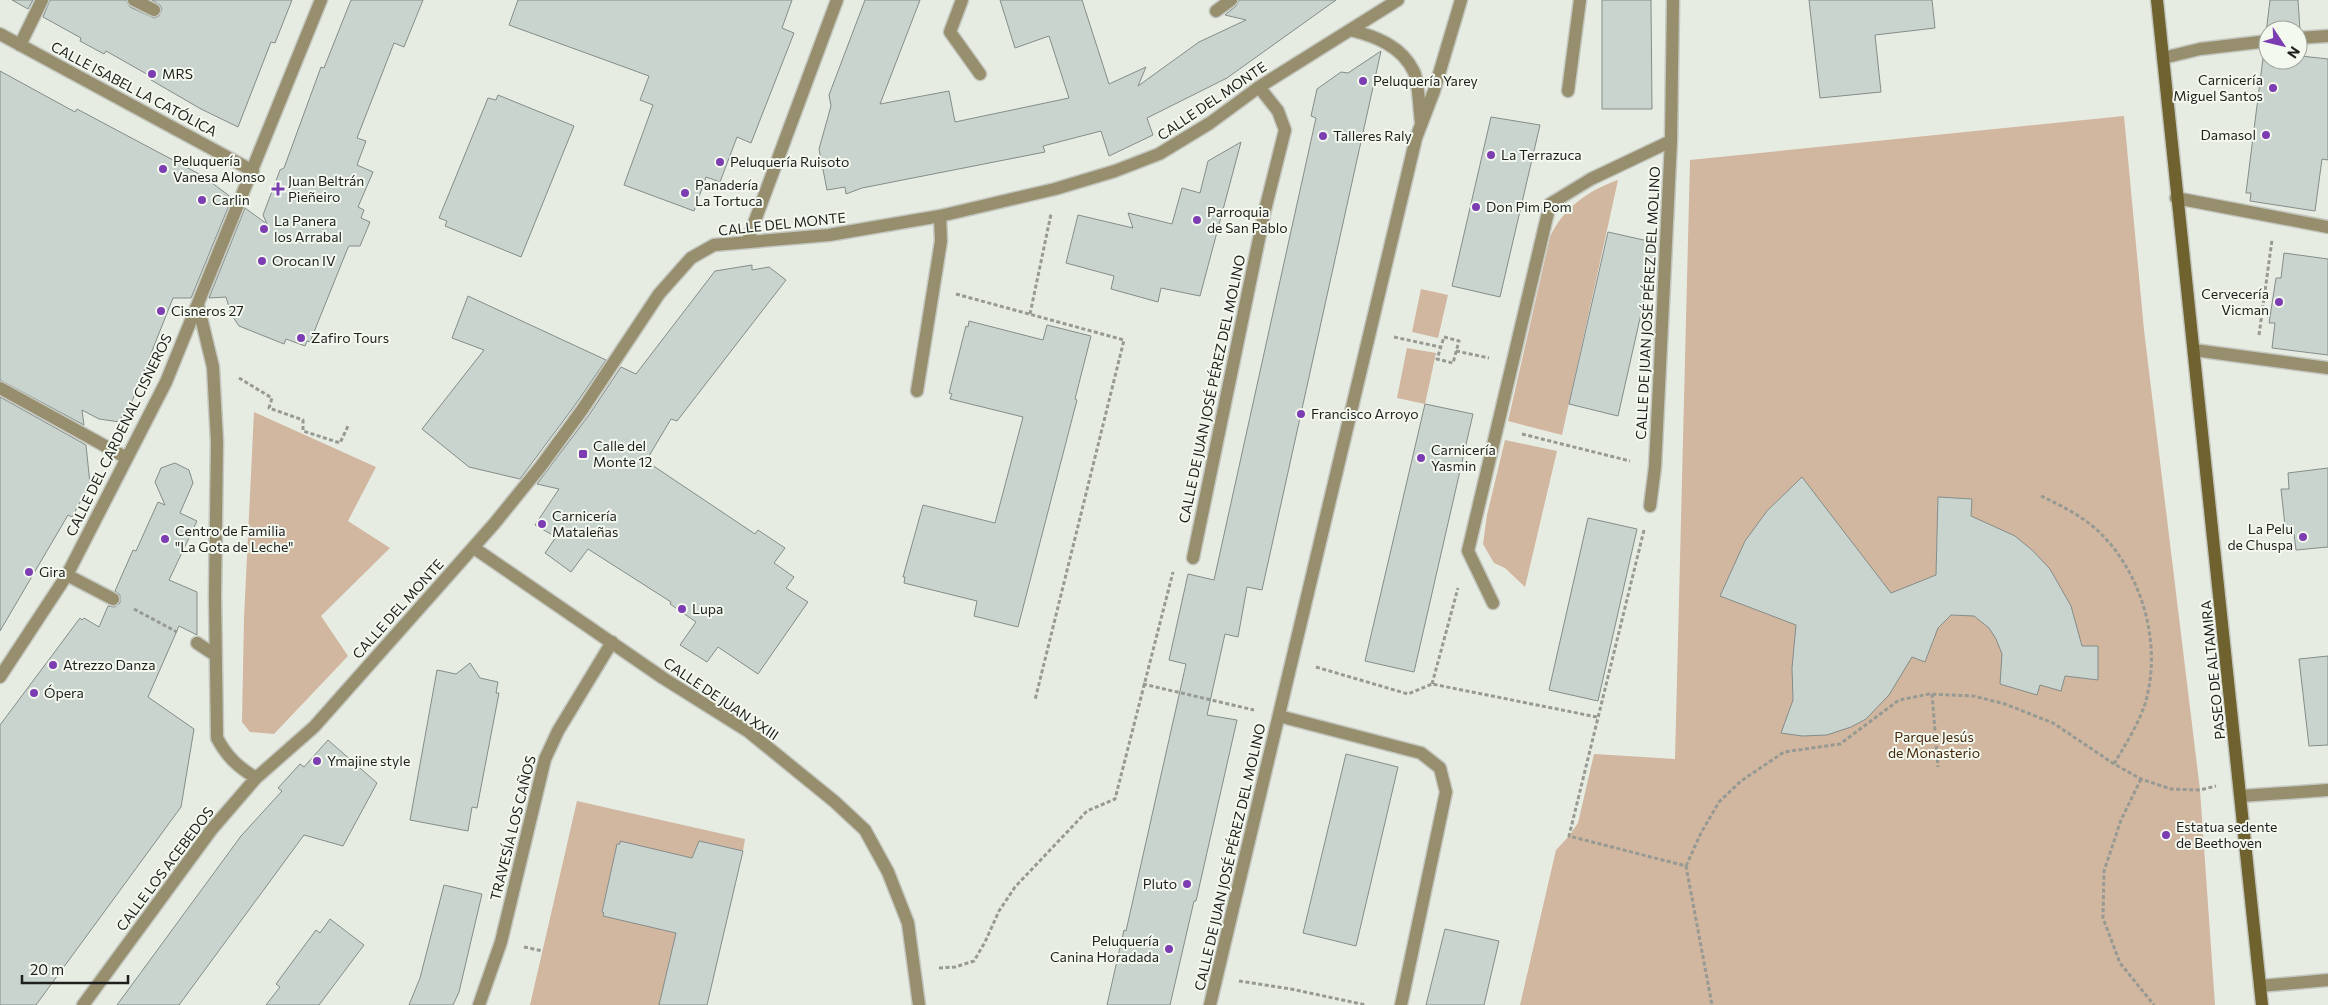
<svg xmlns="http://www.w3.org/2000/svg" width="2328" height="1005" viewBox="0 0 2328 1005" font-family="Commissioner,sans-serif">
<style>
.green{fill:#d1b6a0}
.building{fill:#cad4cf;stroke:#848d89}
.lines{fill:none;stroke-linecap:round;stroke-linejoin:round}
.service-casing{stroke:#c3c7bf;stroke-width:15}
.pedestrian-casing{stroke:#c3c7bf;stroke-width:15}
.minor-casing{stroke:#c3c7bf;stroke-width:15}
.secondary-casing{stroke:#c3c7bf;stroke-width:15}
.path{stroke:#969a93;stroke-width:3;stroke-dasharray:4 2.5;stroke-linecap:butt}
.service{stroke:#978e6d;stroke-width:12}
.pedestrian{stroke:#978e6d;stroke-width:12}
.minor{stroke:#978e6d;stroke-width:12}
.secondary{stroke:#6f622e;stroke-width:12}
.poi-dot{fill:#7c3db2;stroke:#f4f9f0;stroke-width:2}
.labels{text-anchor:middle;stroke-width:4;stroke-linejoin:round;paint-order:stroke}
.poi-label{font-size:14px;fill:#1e1f1c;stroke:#f4f9f0;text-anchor:start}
.street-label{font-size:14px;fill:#1e1f1c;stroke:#f4f9f0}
.park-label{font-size:14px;fill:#47280a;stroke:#f4f9f0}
</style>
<rect width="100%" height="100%" fill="#e7ece3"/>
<!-- green -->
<path class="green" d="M2124,116L2144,330L2200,790L2215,1005H1520L1556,850L1569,836L1578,823L1594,754L1675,759L1690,160Z
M1618,180L1562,435L1508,421L1550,237C1563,208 1589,190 1618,180Z
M1421,289L1448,295L1438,338L1412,332Z
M1407,348L1436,353L1425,404L1397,398Z
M254,412L376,467L348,521L390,548L321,616L348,656L274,734L250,732L242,722L244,618Z
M1505,440L1557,451L1525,587L1505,568L1494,563L1483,544L1487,515Z
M577,801L745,839L743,851L699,841L692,858L620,842L602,912L604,913L603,916L685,935L664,1005H530Z"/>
<!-- building -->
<path class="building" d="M12,0H33L28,9Z
M50,0H126L130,7L154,18L159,16L162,9L160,5L152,0H292L275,43L271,42L238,127L201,109L151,80L152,77L106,51L104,54L80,41L81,38L43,17Z
M351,0H423L404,47L394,43L357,138L366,141L357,165L373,172L358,207L364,210L361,218L370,222L360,246H349L347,250L310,342L307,341L305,346L286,339L284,344L239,326L231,314L226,297L209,298L245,208L267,224L263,215L280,170L284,168L291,149L321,67L324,68Z
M518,0H792L782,28L794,33L751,143L737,137L720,182L706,177L694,211L624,185L653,105L640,100L649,76L509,25Z
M865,0H920L880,104L949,91L955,122L1069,98L1049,36L1015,48L1000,0H1082L1109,84L1146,67L1138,86L1199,42L1246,20L1225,15L1236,6L1239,0H1336L1227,78L1147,118L1153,135L1109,156L1101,131L1043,146L1045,152L862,188L846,194L845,187L827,190L819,149L831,106L829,95Z
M1602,0H1651L1652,109H1602Z
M1809,0H1932L1935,28L1875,35L1881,92L1820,98Z
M2270,0H2298L2300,30H2268L2266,33Z
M2298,46H2301V56L2328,59V160L2322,159L2315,211L2250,201L2251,193H2246L2264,50L2268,49V60H2298Z
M1381,51L1262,590L1247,587L1238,637L1225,634L1207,715L1237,720L1196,901H1194L1170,1005H1107L1124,930L1126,931L1186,664L1169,660L1188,574L1214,580L1316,118L1311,116L1317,89L1341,72L1348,73Z
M0,71L75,112L77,109L203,176L232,198L191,298H173L127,414L123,412L120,422L99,419L82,410L84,425L0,380Z
M498,95L574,126L521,257L445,226L447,221L439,218L488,98L496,100Z
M1491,117L1540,125L1500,297L1452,286Z
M1241,142L1200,296L1161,288L1158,302L1111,289L1114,276L1066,263L1078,215L1133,228L1128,213L1172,224L1182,188L1200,193L1208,161Z
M1608,232L1657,243L1618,416L1569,404Z
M2284,253L2328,259V355L2272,348L2275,323H2269L2276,278H2281Z
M752,265V270L769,267L786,280L677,421L671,419L646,461L755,534L758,530L785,548L774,563L794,577L786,588L808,602L758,674L718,647L707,662L680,645L696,622L670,604L671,602L588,549L571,572L545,553L556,537L535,525L559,489L537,484L589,415L621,367L636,374L715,271Z
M468,296L606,360L575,405L520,479L469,467L422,429L484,350L452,338Z
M969,321L1043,340L1047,325L1091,336L1075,399L1077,400L1018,627L974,616L977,601L904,583L905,577H903L923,505L995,523L1023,417L950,399L952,394L949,393L966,326L968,327Z
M0,397L86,445L90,484L72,517L68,515L0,631Z
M1425,404L1473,414L1414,672L1365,661Z
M175,463L189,470L193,483L180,513L197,521L169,580L197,592V635L179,626L148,697L194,729L181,807L36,1005H0V725L80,618L82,620L84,618L99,627L108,606L114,607L120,603V595L115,591L133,550L136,551L158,502L165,505L155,482L161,468Z
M2328,468V547L2296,550L2294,534L2286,535L2281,489H2289L2288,473Z
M1802,477L1891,593L1936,575L1938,497L1972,499L1971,516L2015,536L2032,550L2050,569L2071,606L2082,646H2098V680L2065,676L2061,691L2040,685L2037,695L2000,684L2002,654L1996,639L1989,628L1974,616L1951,615L1938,628L1925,662L1912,657L1889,695L1866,719L1851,727L1827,735L1802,736L1781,733L1793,700L1792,668L1796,625L1720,596L1745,541L1767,511Z
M1588,518L1637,529L1598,701L1549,690Z
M2328,656V745L2309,746L2299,659Z
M470,663L480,678L498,682L496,693H499L477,808L472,807L468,831L410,820L437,670L456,674Z
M328,740L377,783L343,846L304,835L179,1005H117L241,836L282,791L278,788L300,764L304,767Z
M1346,754L1398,767L1356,946L1303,933Z
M620,841L692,858L699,841L743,851L707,1005H659L676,933L603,916L604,913L602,912L617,844H620Z
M444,885L482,894L459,992L453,1005H409L420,978Z
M330,919L364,945L319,1005H266L280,987L276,984L316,930L320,933Z
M1445,929L1499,941L1484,1005H1426Z"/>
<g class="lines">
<!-- service casing -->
<g class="service-casing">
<path id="service" d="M134,0L154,10
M20,45L42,0
M2194,350L2328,368
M917,391L941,241L940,216
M1279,716L1421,753L1440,768L1446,792L1401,1005
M2260,986L2328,980"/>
</g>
<!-- pedestrian casing -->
<g class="pedestrian-casing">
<path id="pedestrian" d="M67,575L113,599
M197,643L215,655"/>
</g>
<!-- minor casing -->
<g class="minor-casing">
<path id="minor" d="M962,0L950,32L980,74
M1216,11L1231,0
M1350,30C1375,36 1402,46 1414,72C1419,83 1419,109 1421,122
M0,34L253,171
M2298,38L2328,36
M2163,58L2200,49L2268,41
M1568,91L1580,0
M2176,198L2328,227
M747,242L837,0
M198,305L213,367L217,442L215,595L217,738C227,757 238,767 256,778
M0,388L125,457
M1650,506L1655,467L1671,141L1673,0
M474,548L663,678L749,732L835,802L865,830L888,872L908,923L919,1005
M1193,558L1265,210L1285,130L1278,111L1259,87
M1493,603L1468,551L1550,204L1591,179L1671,141
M0,677L67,575L166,382L321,0
M2241,796L2328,790
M83,1005L212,829L256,778L314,727L494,524L541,466L582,410L659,294L691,258L714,245L829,235L940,216L1055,189L1115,171L1159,154L1210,123L1259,87L1398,0
M479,1005L501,942L545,759L558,731L612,642
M1210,1005L1416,138L1434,91L1461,0"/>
</g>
<!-- secondary casing -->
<g class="secondary-casing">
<path id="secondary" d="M2157,0C2189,335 2229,670 2262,1005"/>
</g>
<!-- path -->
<path class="path" d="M956,294L1124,340L1035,700
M1030,314L1051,214
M2259,335L2272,240
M1394,337L1440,347
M1444,337L1459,341L1453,363L1437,359Z
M1456,351L1489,358
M239,378L272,398L269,408L303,420V431L340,443L348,426
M1522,434L1630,461
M2041,496C2060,505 2080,515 2096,529C2142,571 2163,644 2145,704C2138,725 2125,745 2114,764
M1644,530L1569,836L1686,866L1712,1005
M134,609L177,632
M1316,667L1408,694L1432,684L1597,717
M1143,684L1254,710
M1432,684L1458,588
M1932,694L1938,767
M2141,779L2121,820L2104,871L2103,918L2120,963L2154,1005
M1686,866L1701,833L1719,802L1741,781L1784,752L1840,744L1899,700L1929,694L1974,696L2005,704L2053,723L2114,764L2141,779L2171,789L2200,790L2216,786
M524,947L543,951
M939,968L955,967L974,961L985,942L999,911L1015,887L1087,811L1115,799L1173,572
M1239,981L1291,989L1366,1005"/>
<!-- service -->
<use href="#service" class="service"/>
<!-- pedestrian -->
<use href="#pedestrian" class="pedestrian"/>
<!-- minor -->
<use href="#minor" class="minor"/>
<!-- secondary -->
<use href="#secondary" class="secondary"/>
</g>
<!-- markers -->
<g class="poi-dot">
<circle cx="152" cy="74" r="5"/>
<circle cx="1363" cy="81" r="5"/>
<circle cx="2273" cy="88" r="5"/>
<circle cx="2266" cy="135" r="5"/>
<circle cx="1323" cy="136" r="5"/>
<circle cx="1491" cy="155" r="5"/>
<circle cx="720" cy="162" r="5"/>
<circle cx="163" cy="169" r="5"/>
<path d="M275.5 181.5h5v5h5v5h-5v5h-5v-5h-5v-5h5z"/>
<circle cx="685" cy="193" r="5"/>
<circle cx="202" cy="200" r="5"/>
<circle cx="1476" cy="207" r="5"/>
<circle cx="1197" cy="220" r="5"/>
<circle cx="264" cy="229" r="5"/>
<circle cx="262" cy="261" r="5"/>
<circle cx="2279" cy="302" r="5"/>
<circle cx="161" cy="311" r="5"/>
<circle cx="301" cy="338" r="5"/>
<circle cx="1301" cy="414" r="5"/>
<rect x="578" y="449" width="10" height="10" rx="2.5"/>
<circle cx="1421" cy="458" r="5"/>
<circle cx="542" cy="524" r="5"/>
<circle cx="2303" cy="537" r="5"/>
<circle cx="165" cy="539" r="5"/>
<circle cx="29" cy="572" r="5"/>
<circle cx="682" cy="609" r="5"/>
<circle cx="53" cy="665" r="5"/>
<circle cx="34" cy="693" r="5"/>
<circle cx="317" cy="761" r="5"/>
<circle cx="2166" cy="835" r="5"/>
<circle cx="1187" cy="884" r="5"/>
<circle cx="1169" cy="949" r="5"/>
</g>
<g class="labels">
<!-- poi labels -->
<g class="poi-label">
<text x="162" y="79">MRS</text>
<text x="2263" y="85" text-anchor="end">Carnicería<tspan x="2263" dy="16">Miguel Santos</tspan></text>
<text x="1373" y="86">Peluquería Yarey</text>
<text x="2256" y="140" text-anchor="end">Damasol</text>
<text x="1333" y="141">Talleres Raly</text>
<text x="1501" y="160">La Terrazuca</text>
<text x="173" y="166">Peluquería<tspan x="173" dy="16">Vanesa Alonso</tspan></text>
<text x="730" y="167">Peluquería Ruisoto</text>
<text x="288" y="186">Juan Beltrán<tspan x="288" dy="16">Pieñeiro</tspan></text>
<text x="695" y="190">Panadería<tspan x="695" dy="16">La Tortuca</tspan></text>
<text x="212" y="205">Carlin</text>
<text x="1486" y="212">Don Pim Pom</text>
<text x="1207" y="217">Parroquia<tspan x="1207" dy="16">de San Pablo</tspan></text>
<text x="274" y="226">La Panera<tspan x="274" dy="16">los Arrabal</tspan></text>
<text x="272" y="266">Orocan IV</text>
<text x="2269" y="299" text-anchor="end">Cervecería<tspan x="2269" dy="16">Vicman</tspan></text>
<text x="171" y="316">Cisneros 27</text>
<text x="311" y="343">Zafiro Tours</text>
<text x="1311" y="419">Francisco Arroyo</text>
<text x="593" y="451">Calle del<tspan x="593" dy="16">Monte 12</tspan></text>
<text x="1431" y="455">Carnicería<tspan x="1431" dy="16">Yasmin</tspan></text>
<text x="552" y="521">Carnicería<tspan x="552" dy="16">Mataleñas</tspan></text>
<text x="2293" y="534" text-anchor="end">La Pelu<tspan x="2293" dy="16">de Chuspa</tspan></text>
<text x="175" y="536">Centro de Familia<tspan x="175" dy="16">"La Gota de Leche"</tspan></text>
<text x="39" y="577">Gira</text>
<text x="692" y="614">Lupa</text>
<text x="63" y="670">Atrezzo Danza</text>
<text x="44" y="698">Ópera</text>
<text x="327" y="766">Ymajine style</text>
<text x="2176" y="832">Estatua sedente<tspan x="2176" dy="16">de Beethoven</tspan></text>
<text x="1177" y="889" text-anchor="end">Pluto</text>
<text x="1159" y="946" text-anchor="end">Peluquería<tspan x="1159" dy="16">Canina Horadada</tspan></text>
</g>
<!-- street labels -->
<g class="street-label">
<text transform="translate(134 89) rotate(28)" y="5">CALLE ISABEL LA CATÓLICA</text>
<text transform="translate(1212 101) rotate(-34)" y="5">CALLE DEL MONTE</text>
<text transform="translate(782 224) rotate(-6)" y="5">CALLE DEL MONTE</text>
<text transform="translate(1648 303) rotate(-87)" y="5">CALLE DE JUAN JOSÉ PÉREZ DEL MOLINO</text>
<text transform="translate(1212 389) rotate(-78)" y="5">CALLE DE JUAN JOSÉ PÉREZ DEL MOLINO</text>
<text transform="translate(119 435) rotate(-64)" y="5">CALLE DEL CARDENAL CISNEROS</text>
<text transform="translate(398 609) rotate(-48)" y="5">CALLE DEL MONTE</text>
<text transform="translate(2213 670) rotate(-96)" y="5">PASEO DE ALTAMIRA</text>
<text transform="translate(721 699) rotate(34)" y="5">CALLE DE JUAN XXIII</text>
<text transform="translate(513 828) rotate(-76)" y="5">TRAVESÍA LOS CAÑOS</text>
<text transform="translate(1230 857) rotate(-77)" y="5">CALLE DE JUAN JOSÉ PÉREZ DEL MOLINO</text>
<text transform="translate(165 869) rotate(-53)" y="5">CALLE LOS ACEBEDOS</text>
</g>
<!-- park labels -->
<g class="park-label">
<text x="1934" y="742">Parque Jesús<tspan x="1934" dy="16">de Monasterio</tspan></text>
</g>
</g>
<!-- north arrow -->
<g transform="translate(2283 45) rotate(125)"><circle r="24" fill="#f4f9f0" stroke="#9ea29b"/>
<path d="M0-4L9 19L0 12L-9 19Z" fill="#7c3db2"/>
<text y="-8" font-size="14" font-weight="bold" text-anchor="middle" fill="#1e1f1c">N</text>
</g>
<!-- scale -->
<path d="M22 975v8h106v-8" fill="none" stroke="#1e1f1c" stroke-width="2.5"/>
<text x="30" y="975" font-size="15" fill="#1e1f1c" stroke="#f4f9f0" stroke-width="4" paint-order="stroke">20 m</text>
</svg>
